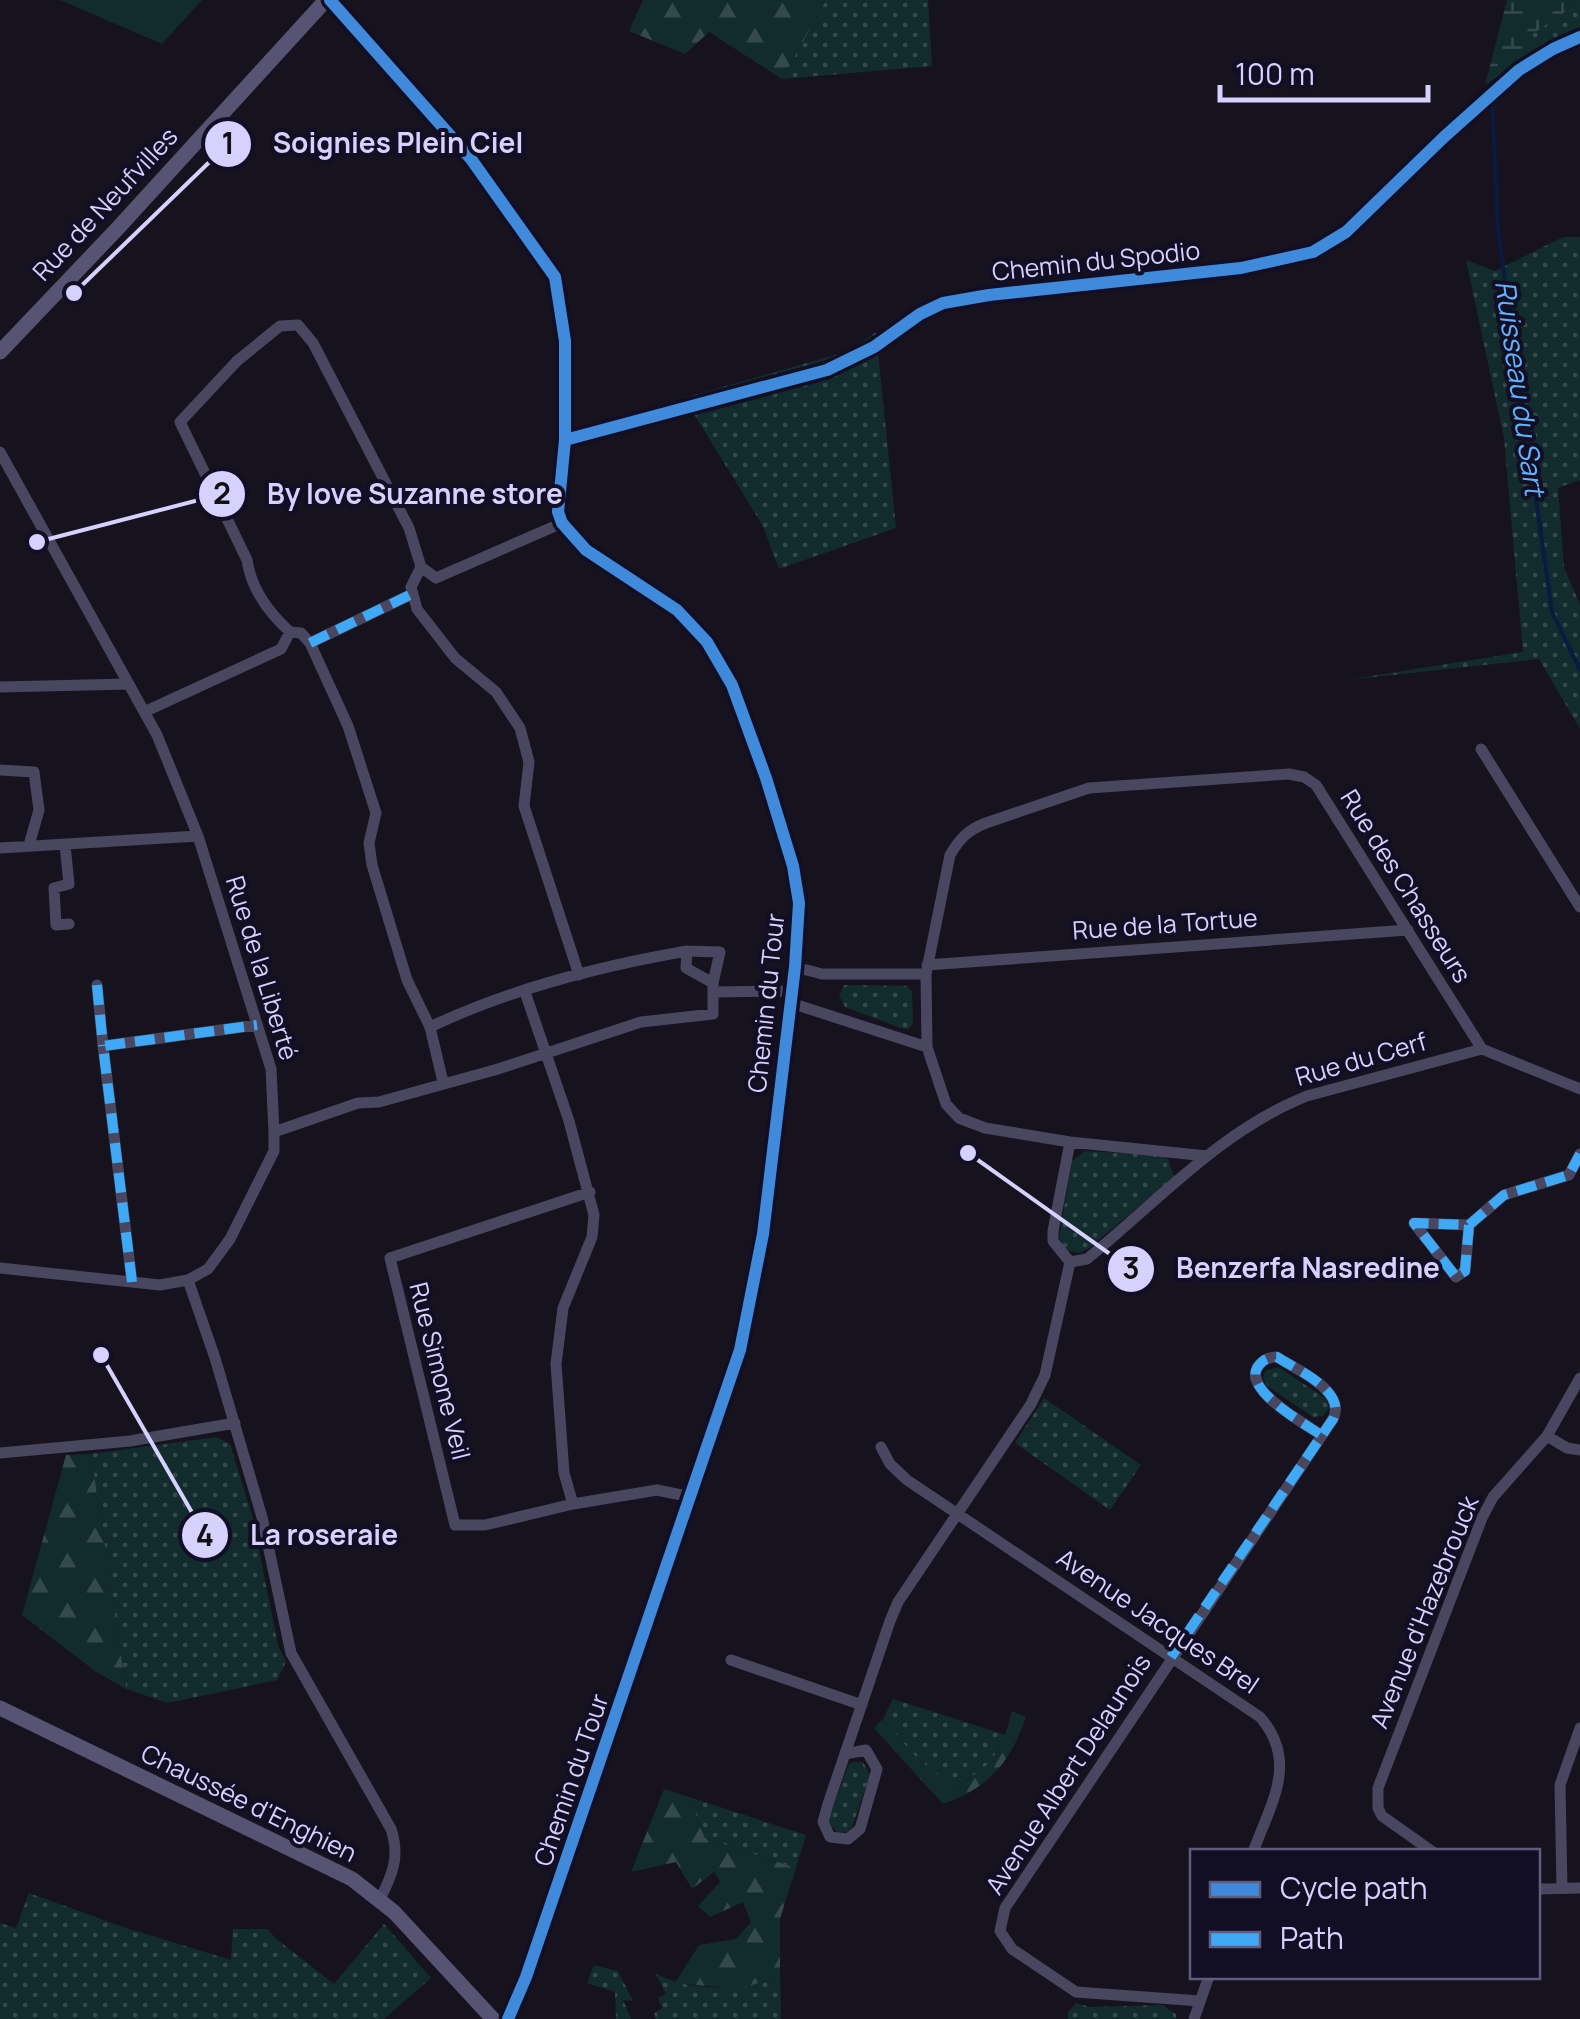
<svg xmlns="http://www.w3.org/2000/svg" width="1580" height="2019" viewBox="0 0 1580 2019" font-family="Manrope,sans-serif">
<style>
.grass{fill:url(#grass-dots)}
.forest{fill:url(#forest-firs)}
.wetland{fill:url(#wetland-marsh)}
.garden{fill:#122b2c}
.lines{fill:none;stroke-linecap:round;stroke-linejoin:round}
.stream{stroke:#091c40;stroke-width:4}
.street{stroke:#494760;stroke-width:11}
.secondary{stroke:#575473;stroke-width:15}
.quiet{stroke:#3fa9f5;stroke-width:10;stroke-dasharray:20 10;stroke-linecap:butt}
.cycleway-casing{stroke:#120e24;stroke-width:19}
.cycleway{stroke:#408adc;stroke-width:12}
.labels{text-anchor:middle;stroke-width:8;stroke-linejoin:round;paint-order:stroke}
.street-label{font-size:25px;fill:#d7d1ff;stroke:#120e24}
.water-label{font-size:28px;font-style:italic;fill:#5fb3ff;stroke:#120e24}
.leader{fill:none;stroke:#d7d1ff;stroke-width:4}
.callout-dot{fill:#d7d1ff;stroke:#120e24;stroke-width:4}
.mark-label{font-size:30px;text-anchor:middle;font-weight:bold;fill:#111}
.callout-label{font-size:28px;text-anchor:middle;font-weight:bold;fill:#d7d1ff;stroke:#120e24;stroke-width:8;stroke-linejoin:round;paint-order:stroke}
</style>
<defs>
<pattern id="grass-dots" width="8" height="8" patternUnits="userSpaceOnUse" patternTransform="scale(2.5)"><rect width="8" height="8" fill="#122b2c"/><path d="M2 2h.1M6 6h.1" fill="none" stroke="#34494c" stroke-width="1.8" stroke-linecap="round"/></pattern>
<pattern id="forest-firs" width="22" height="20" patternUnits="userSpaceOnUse" patternTransform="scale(2.5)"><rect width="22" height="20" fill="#122b2c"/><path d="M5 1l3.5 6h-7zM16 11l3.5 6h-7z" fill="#34494c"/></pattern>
<pattern id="wetland-marsh" width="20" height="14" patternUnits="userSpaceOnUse" patternTransform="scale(2.5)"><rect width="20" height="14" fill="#122b2c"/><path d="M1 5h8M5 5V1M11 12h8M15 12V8" fill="none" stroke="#34494c"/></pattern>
</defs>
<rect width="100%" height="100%" fill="#16131f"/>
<!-- grass -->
<path class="grass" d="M826,0H928L932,66L782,79Z
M1571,0H1580V33L1532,54L1524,39L1568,10Z
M1563,237H1580V480L1558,488L1564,567L1580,605V729L1539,659L1346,680L1523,652L1504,438L1466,260L1495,271Z
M876,332L896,528L779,569L763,526L684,398L849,351Z
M844,985L906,986L912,991L913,1024L908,1029L901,1028L845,1007L839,995Z
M1085,1151L1159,1155L1168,1159L1174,1177L1088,1249L1079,1253L1066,1250L1059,1238L1072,1161Z
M1278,1367L1325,1398L1329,1408L1323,1416L1313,1417L1267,1386L1263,1378L1265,1371Z
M1044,1398L1141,1465L1110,1510L1015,1443Z
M217,1437L230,1444L252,1515L278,1645L286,1662L277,1680L168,1703L126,1689L91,1454Z
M893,1699L1006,1735L989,1765L953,1789L912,1753L883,1719Z
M852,1762H863L870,1775L852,1827L847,1832L838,1833L829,1824V1818L848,1766Z
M689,1797L806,1835L796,1868L705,1838Z
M29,1893L126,1928L231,1960L233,1929H268L274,1937L334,1984L384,1924L431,1978L384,2019H0V1923L16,1928Z
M594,1965L618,1971L633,2001L623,2000L631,2019H616L615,1992L587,1983Z
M656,1974C699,1994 737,1989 780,1977L781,2019H656L654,2013L662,2008L658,1998L666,1994Z
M1076,2003L1089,2007L1162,2005L1176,2014V2019H1068V2012Z"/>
<!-- forest -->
<path class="forest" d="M643,0H826L782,79L709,32L685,54L629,31Z
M91,1454L126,1689L95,1671L22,1615L66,1455Z
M1012,1711L1026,1717C1010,1763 990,1787 943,1804L874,1728L883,1719L912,1753L953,1789C993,1764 1000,1757 1012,1711Z
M664,1789L689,1797L705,1838L796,1868L780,1919V1977L737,1989L675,1983L699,1945L736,1939L751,1922L743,1902L710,1917L698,1906L720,1882L714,1872L692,1889L676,1862L631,1872Z"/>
<!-- wetland -->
<path class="wetland" d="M1507,0H1571L1568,10L1525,39L1532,54L1485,85Z"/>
<!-- garden -->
<path class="garden" d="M60,0H202L162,44Z"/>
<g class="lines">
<!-- stream -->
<path class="stream" d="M1492,100L1498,230L1552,612L1580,670"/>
<!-- street -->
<path class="street" d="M330,0L471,159L555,277L565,341V440L558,512L562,523L586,550L677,610L707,642L732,685L766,778L793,866L799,903L795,967L763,1234L740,1350L526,1977L508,2019
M565,440L827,370L874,347L920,314L943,303L989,295L1241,268L1313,252L1346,232L1444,137L1519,70L1553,49L1580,37
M0,452L157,735L198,836L271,1069L274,1132V1151L230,1239L208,1269L188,1280L160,1285L0,1268
M421,567L411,587L417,609L455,658L496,692L520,728L529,762L524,806L579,975
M421,567L436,578L562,523
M290,632C269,613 251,588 247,560L180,422L237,361L280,326L298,325L313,343L409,528L421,567
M310,643L412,594
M0,687L129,684
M144,712L281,649L290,632L301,633L310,643L348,726L376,813L369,843L372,865L407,980L430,1027L443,1082
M1481,749L1580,907
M0,770L34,772L39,810L29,845
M65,845L69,884L54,888L56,925L69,924
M0,848L198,836
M687,951L720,952L713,983
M927,965L1408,930
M795,967L822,974H926
M97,985L103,1046
M525,992L569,1121L594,1215L592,1237L563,1308L556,1364L564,1473L573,1504L657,1490L691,1497
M713,992L792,991
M791,1003L927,1047
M274,1132L358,1103L379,1102L498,1069L641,1022L713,1014V983L686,968L687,951C600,966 510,989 430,1027
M1070,1142L985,1128L959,1118L946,1104L927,1047L926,974L950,855C960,838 968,830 986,823L1089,788L1289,774L1304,777L1316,785L1482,1049L1580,1089
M1469,1225L1465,1271L1456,1277L1414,1223L1469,1225L1504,1195L1569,1175L1580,1154
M1070,1262L1087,1259C1157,1202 1221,1130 1307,1096L1482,1049
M1070,1262L1053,1241V1231L1070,1142L1207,1156
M188,1280L215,1358L262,1517L291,1653L391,1829C400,1856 393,1874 380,1899
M132,1282L103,1046L257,1025
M1547,1436L1567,1448L1580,1450
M881,1447L890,1464L907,1480L1260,1717C1299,1762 1271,1803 1253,1852
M0,1453L130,1441L235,1423
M573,1504L485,1525H455L390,1258L590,1192
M731,1660L862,1705
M845,1754L866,1750L877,1769L860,1829L848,1839L830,1837L823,1822L828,1804L890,1621L898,1602L1031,1404L1045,1375L1070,1262
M1433,1852L1382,1816L1378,1808V1788L1482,1518L1493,1497L1547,1436L1580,1378
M1562,1888L1560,1785L1580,1728
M1538,1889L1580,1888
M1200,2001L1076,1992L1012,1949L1000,1931L1005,1908L1333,1419C1347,1391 1297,1370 1277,1357C1268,1357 1262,1360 1257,1368C1245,1391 1304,1423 1321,1435
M1194,2019L1209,1976"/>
<!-- secondary -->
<path class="secondary" d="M0,352L118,228L326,0
M0,1708L352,1879L394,1912L493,2019"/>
<!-- quiet -->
<path class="quiet" d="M310,643L412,594
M97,985L103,1046
M1469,1225L1465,1271L1456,1277L1414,1223L1469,1225L1504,1195L1569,1175L1580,1154
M132,1282L103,1046L257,1025
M1171,1657L1333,1419C1347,1391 1297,1370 1277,1357C1268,1357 1262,1360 1257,1368C1245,1391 1304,1423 1321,1435"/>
<!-- cycleway casing -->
<g class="cycleway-casing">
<path id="cycleway" d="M330,0L471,159L555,277L565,341V440L558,512L562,523L586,550L677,610L707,642L732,685L766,778L793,866L799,903L795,967L763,1234L740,1350L526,1977L508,2019
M565,440L827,370L874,347L920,314L943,303L989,295L1241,268L1313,252L1346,232L1444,137L1519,70L1553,49L1580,37"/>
</g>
<!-- cycleway -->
<use href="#cycleway" class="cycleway"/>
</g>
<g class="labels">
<!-- street labels -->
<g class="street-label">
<text transform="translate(105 204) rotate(-47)" y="9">Rue de Neufvilles</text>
<text transform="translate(1096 261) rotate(-6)" y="9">Chemin du Spodio</text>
<text transform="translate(1406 886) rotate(58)" y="9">Rue des Chasseurs</text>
<text transform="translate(1165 924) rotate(-4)" y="9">Rue de la Tortue</text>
<text transform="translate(262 968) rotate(73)" y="9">Rue de la Liberté</text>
<text transform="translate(766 1003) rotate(-84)" y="9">Chemin du Tour</text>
<text transform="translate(1361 1059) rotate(-16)" y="9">Rue du Cerf</text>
<text transform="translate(440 1371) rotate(76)" y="9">Rue Simone Veil</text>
<text transform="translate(1424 1612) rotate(-68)" y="9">Avenue d'Hazebrouck</text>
<text transform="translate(1158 1621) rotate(34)" y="9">Avenue Jacques Brel</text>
<text transform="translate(1068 1774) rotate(-57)" y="9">Avenue Albert Delaunois</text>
<text transform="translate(571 1780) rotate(-71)" y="9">Chemin du Tour</text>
<text transform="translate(249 1803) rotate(26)" y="9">Chaussée d'Enghien</text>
</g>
<!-- water labels -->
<g class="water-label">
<text transform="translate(1520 388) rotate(82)" y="10">Ruisseau du Sart</text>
</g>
</g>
<!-- callouts -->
<path class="leader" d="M74 293L228 144M37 542L222 494M968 1153L1131 1269M101 1355L205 1535"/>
<g class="callout-dot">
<circle cx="74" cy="293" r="10"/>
<circle cx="37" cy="542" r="10"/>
<circle cx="968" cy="1153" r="10"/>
<circle cx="101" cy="1355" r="10"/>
<circle cx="228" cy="144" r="25"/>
<circle cx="222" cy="494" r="25"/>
<circle cx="1131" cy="1269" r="25"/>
<circle cx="205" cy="1535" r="25"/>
</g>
<g class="mark-label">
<text x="228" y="154">1</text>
<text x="222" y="504">2</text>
<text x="1131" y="1279">3</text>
<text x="205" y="1546">4</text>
</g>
<g class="callout-label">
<text x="398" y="153">Soignies Plein Ciel</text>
<text x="415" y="504">By love Suzanne store</text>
<text x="1308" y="1278">Benzerfa Nasredine</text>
<text x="324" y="1545">La roseraie</text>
</g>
<!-- legend -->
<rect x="1190" y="1849" width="350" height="130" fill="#120e24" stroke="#615c7c" stroke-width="2.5"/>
<rect x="1210" y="1882" width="50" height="15" fill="#408adc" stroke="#615c7c" stroke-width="2.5"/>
<text x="1280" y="1899" font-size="30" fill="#d7d1ff">Cycle path</text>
<rect x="1210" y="1932" width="50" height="15" fill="#3fa9f5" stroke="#615c7c" stroke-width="2.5"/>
<text x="1280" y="1949" font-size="30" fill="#d7d1ff">Path</text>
<!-- scale -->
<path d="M1220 85v15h208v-15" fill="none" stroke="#d7d1ff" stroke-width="5"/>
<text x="1235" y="85" font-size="30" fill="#d7d1ff" stroke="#120e24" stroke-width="8" paint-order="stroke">100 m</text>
</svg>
